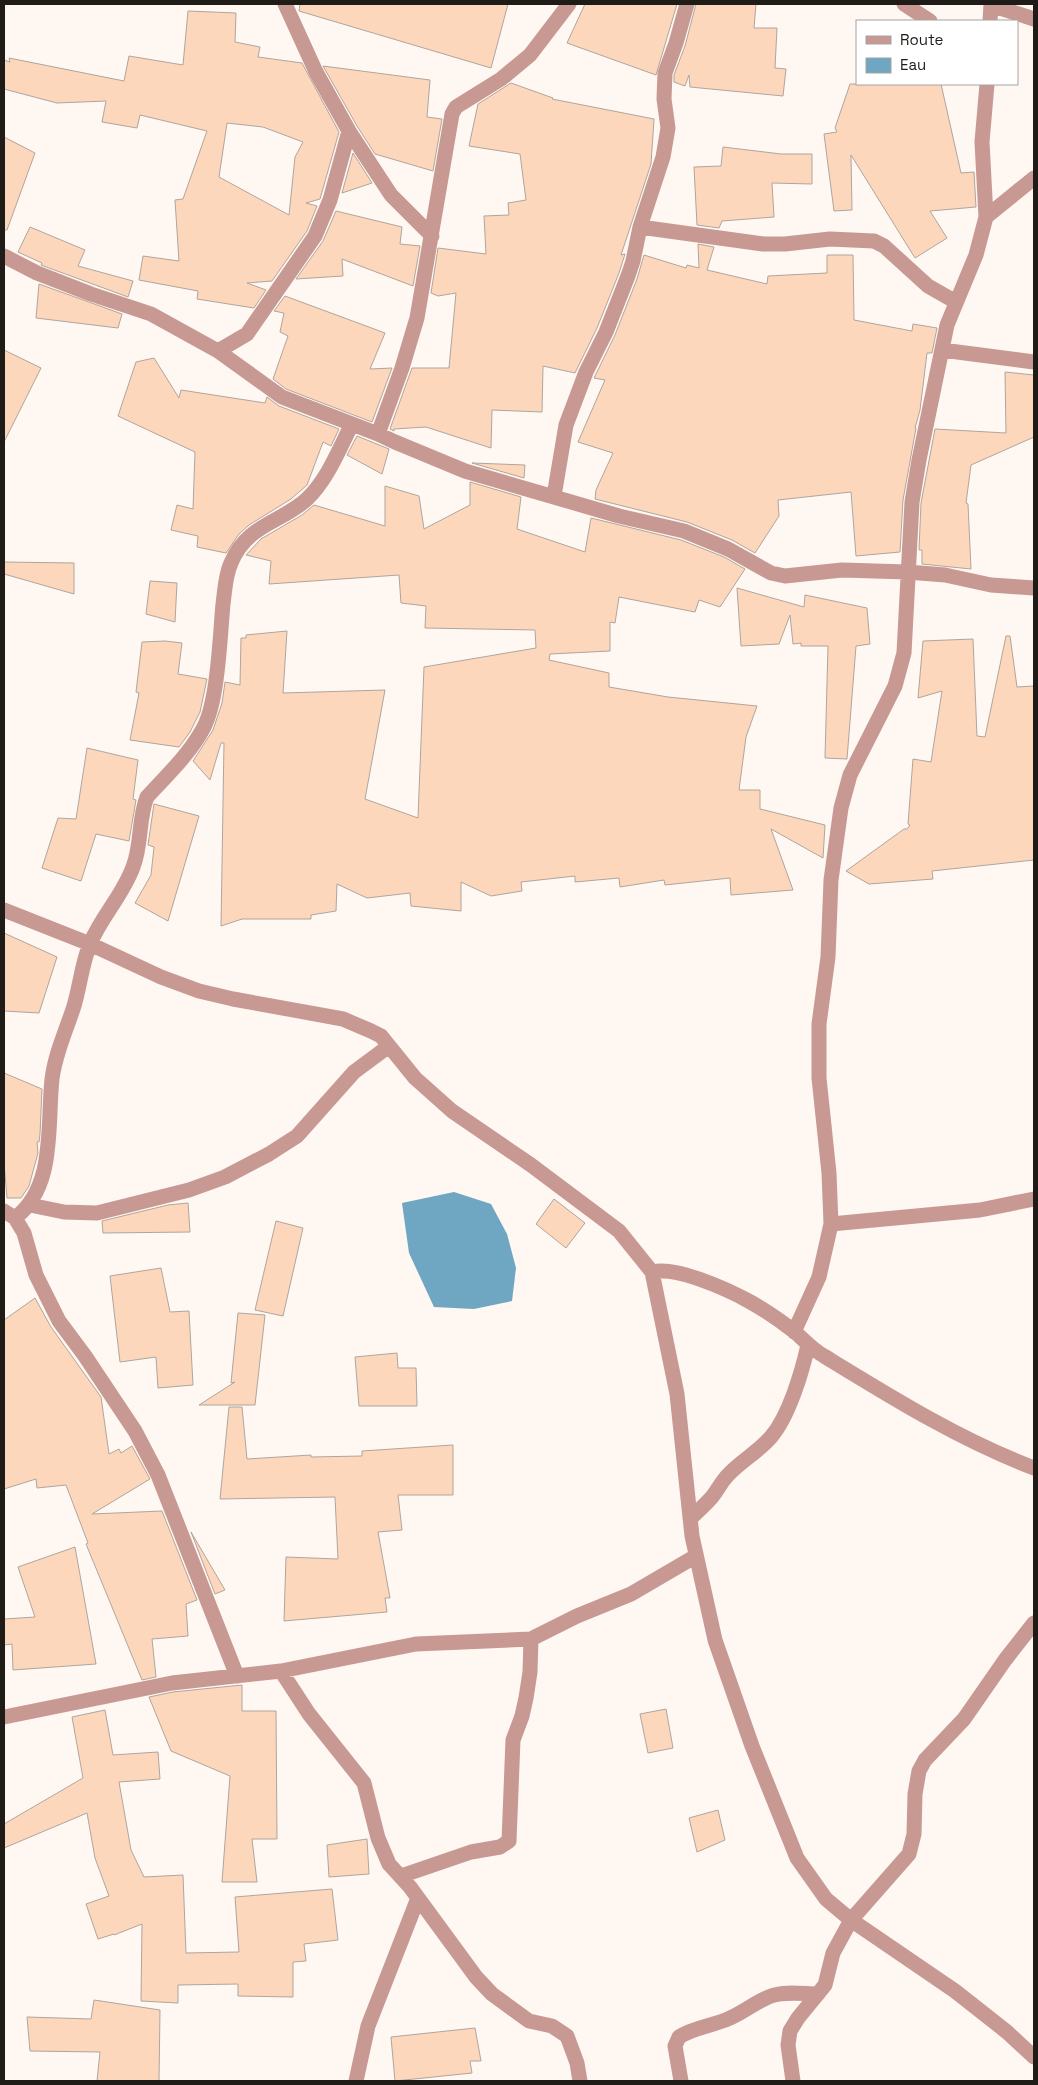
<svg xmlns="http://www.w3.org/2000/svg" width="1038" height="2085" viewBox="0 0 1038 2085" font-family="'Space Grotesk',sans-serif">
<style>
.water{fill:#6fa6c1}
.building{fill:#fdd7bc;stroke:#b0a59d;fill-rule:evenodd}
.lines{fill:none;stroke-linecap:round;stroke-linejoin:round}
.street{stroke:#c89992;stroke-width:15}
</style>
<rect width="100%" height="100%" fill="#fef7f2"/>
<!-- water -->
<path class="water" d="M454,1192L491,1204L507,1234L516,1268L512,1301L474,1309L434,1307L409,1253L402,1203Z"/>
<!-- building -->
<path class="building" d="M300,4H508L491,68L299,11Z
M585,4H677L656,75L567,43Z
M696,4H756L754,28H777L775,68L786,69L783,96L690,87L689,75L685,86L674,82V75L685,46Z
M188,11L236,13L235,42L260,47L258,57L302,63L339,132L320,199L306,203L317,206L307,231L272,281L247,283L266,290L254,308L197,299L198,291L139,280L143,256L179,261L175,200L183,199L207,131L140,115L137,128L102,122L106,101L57,103L4,89V60L10,62L9,58L124,81L129,56L183,65ZM227,123L263,127L303,142L295,157L289,215L219,177Z
M323,66L430,80L427,117L442,119L433,171L375,154L357,126Z
M511,83L553,98L552,99L654,119L651,164L621,255L625,254L619,273L597,328L575,373L543,366L542,412L492,410L491,448L426,427L394,429V431L390,429L412,368H449L456,293L438,296L431,293L438,248L486,254L484,216L509,215L508,203L526,200L520,154L469,146L478,104Z
M850,84H941L961,173L974,172L976,207L930,211L947,238L915,258L851,155L852,210L834,211L824,134L837,132L835,128Z
M4,137L35,153L7,230H4Z
M723,147L781,154H812V184L772,183L774,217L722,221L719,228L697,225L694,167L721,166Z
M353,153L372,183L342,193Z
M336,211L402,227L400,244L420,246L413,286L342,259L343,276L296,279L323,241Z
M30,227L85,250L78,266L133,281L128,297L41,265L42,263L18,252Z
M698,244L714,247L707,270L767,284L768,276L827,273V255H853L854,320L912,331L913,324L937,328L932,353H927L920,410L915,428H916L903,500L900,552L856,556L851,492L778,500L779,516L755,553L732,540L687,522L595,499L596,490L613,453L578,442L605,380L594,378L595,376L615,335L637,279L644,255L686,268L687,265L699,268Z
M39,284L122,314L118,328L36,318Z
M285,296L385,333L370,369L392,368L372,422L286,389L273,379L288,336L280,332L284,313L274,311Z
M4,350L41,368L4,442Z
M154,358L179,398L181,390L265,403L267,397L279,406L339,429L331,446L323,442L307,485L291,499L249,525L239,534L226,553L197,547L198,536L171,530L177,505L193,509L195,452L118,416L136,362Z
M1005,372L1034,375V437L971,465L966,503L968,504L971,569L922,564V550H919L921,503L935,429L1006,433Z
M357,436L389,449L382,474L347,455Z
M472,463L525,465L524,478Z
M470,482L521,497L517,529L585,552L591,518L681,540L724,557L745,569L720,607L699,600L695,612L619,597L615,623L610,622V651L550,654L549,660L609,673V687L668,697L757,706L746,737L739,790H760V809L825,825L823,858L771,829L793,890L731,895L730,878L665,885L664,880L620,887L619,878L575,882V876L521,882L522,891L491,896L461,882V911L411,906L410,893L367,898L337,884L336,911L311,915V919H242L221,926L224,743H221L210,780L193,761L213,730L222,703L225,682L240,685L241,638H246V635L287,631L283,693L385,690L365,799L418,818L424,667L536,648L535,630L425,628L426,606L401,603L399,575L269,584L271,561L246,555L261,539L302,515L314,505L385,526V486L419,496L424,529L470,505Z
M4,562L74,563V594L4,574Z
M150,581L177,583L175,622L146,614Z
M737,588L804,607L805,595L867,608L870,644L856,646L847,759L825,758L828,646H801V643L793,644L790,615L779,644L741,646Z
M1006,636H1010L1017,687L1034,686V860L932,871L933,879L869,884L846,871L904,829H907L910,825L908,824L913,759L931,762L942,691L918,698L923,641L973,639L977,736L985,737Z
M165,641L182,643L178,674L207,679L200,712L190,732L179,747L130,740L139,693L136,692L142,642Z
M87,748L138,760L133,799L136,800L129,841L96,834L81,881L42,868L58,818L76,819Z
M154,804L199,816L168,921L135,903L151,875L154,847L148,845Z
M4,933L57,957L39,1013L4,1011Z
M4,1073L42,1089L40,1134L39,1142H37L38,1153L29,1186L21,1198H7L4,1162Z
M554,1199L585,1223L566,1248L536,1224Z
M188,1203L190,1232L103,1233L102,1221L168,1205Z
M276,1221L303,1228L283,1316L255,1310Z
M161,1268L170,1312L189,1311L193,1385L158,1388L156,1357L120,1362L110,1276Z
M35,1298L51,1327L101,1397L109,1454L119,1449L121,1453L132,1446L150,1479L92,1514L162,1511L197,1600L186,1604L188,1636L152,1639L156,1677L142,1680L86,1544L88,1543L66,1485L37,1488L36,1479L4,1489V1320Z
M238,1313L265,1315L255,1405H199L235,1382L231,1383Z
M397,1353L398,1368H416L417,1406H359L355,1357Z
M229,1407H242L247,1459L311,1455V1457L362,1456V1451L453,1445V1495H398L402,1530L378,1532L390,1598H385L387,1612L284,1621L286,1557L338,1559L335,1497L220,1499Z
M191,1532L225,1590L215,1594Z
M75,1547L96,1664L13,1670L12,1644L4,1645V1619L35,1617L18,1567Z
M242,1685V1711H276L277,1839H252L257,1882H222L230,1776L171,1751L149,1697L173,1692Z
M666,1709L673,1748L648,1753L640,1714Z
M105,1710L113,1755L158,1752L160,1779L119,1782L131,1850L144,1877L183,1875L186,1953L239,1952L235,1897L332,1889L338,1940L304,1944L306,1961L293,1962V1997L238,1996V1984L178,1985V2003L141,2001L142,1924L114,1935V1934L98,1939L86,1904L109,1896L95,1858L87,1813L4,1848V1824L83,1778L72,1717Z
M718,1810L725,1840L697,1852L689,1818Z
M367,1839L369,1874L329,1877L327,1845Z
M94,2000L160,2010L159,2081H97L100,2052L30,2051L27,2017L91,2019Z
M475,2028L481,2061H470L472,2073L395,2081L391,2037Z"/>
<g class="lines">
<!-- street -->
<path class="street" d="M904,4L930,21
M991,5L1034,19
M990,21L991,4
M349,131L391,195L432,236
M986,217L1034,178
M640,227L763,244H785L830,239L874,241L884,246L928,286L956,302
M4,256L37,273L91,294L151,314L218,351L282,397L378,434L395,442L465,471L619,516L684,531L728,549L771,573L785,576L842,570L907,572L945,575L991,585L1034,588
M942,350L1034,362
M218,351L247,334L315,236L330,200L349,131L316,72L285,4
M378,434L402,368L417,318L452,114L456,107L501,79L530,55L569,4
M554,496L566,425L586,372L606,332L628,276L633,261L640,227L663,157L668,128L664,99L665,73L676,43L687,4
M4,910L90,944L161,977L199,991L233,999L343,1019L371,1031L381,1036L415,1078L452,1111L531,1165L619,1231L652,1272C668,1269 684,1274 699,1279C736,1292 764,1308 795,1332C804,1340 813,1350 824,1356C891,1397 960,1440 1034,1468
M30,1205L64,1212L97,1213L189,1190L225,1177L269,1154L297,1136L354,1072L389,1046
M4,1211L15,1218L24,1233L36,1275L59,1321L85,1356L135,1431L158,1475L237,1676
M15,1218C56,1187 47,1125 52,1079C55,1054 66,1031 74,1006C80,986 82,963 90,944C101,917 123,895 133,867C142,845 138,819 147,797C167,775 190,754 204,727C218,700 220,636 223,604C225,590 225,576 231,563C247,524 281,523 307,499C328,479 339,449 352,424
M831,1224L980,1210L1034,1199
M652,1272L677,1394L692,1536L715,1640L752,1746L797,1858L826,1899L851,1920L955,1991L1007,2032L1034,2057
M794,1332L819,1277L831,1224L829,1173L819,1078V1024L828,957L831,880L841,808L850,775L895,686L904,653L912,502L919,460L947,325L976,255L986,217L982,142L987,84
M690,1519C697,1512 705,1505 712,1497C718,1490 721,1482 728,1475C741,1461 758,1452 771,1437C789,1416 802,1372 808,1345
M281,1671L309,1714L364,1783L378,1838L389,1864L410,1887L476,1977L492,1994L529,2021L552,2026L567,2036L577,2063L580,2081
M4,1717L172,1683L281,1671L416,1644L531,1639L577,1616L631,1594L696,1556
M401,1876L471,1852L500,1847L509,1841L513,1740L522,1716L526,1698L530,1672L531,1639
M356,2081L368,2026L418,1898
M681,2081L675,2046L679,2037C694,2027 713,2026 730,2018C744,2012 757,2001 771,1996C785,1991 804,1994 818,1994
M793,2081L788,2045L790,2031L798,2018L825,1985L833,1953L851,1920L909,1854L914,1834L915,1794L919,1771L925,1760L964,1719L1005,1660L1034,1623"/>
</g>
<!-- border -->
<rect width="1038" height="2085" fill="none" stroke="#1f1b17" stroke-width="10"/>
<!-- legend -->
<rect x="856" y="20" width="162" height="65" fill="#ffffff" stroke="#a5a4a2"/>
<rect x="866" y="36" width="25" height="8" fill="#c89992" stroke="#a5a4a2"/>
<text x="900" y="45" font-size="15" fill="#1f1b17">Route</text>
<rect x="866" y="58" width="25" height="15" fill="#6fa6c1" stroke="#a5a4a2"/>
<text x="900" y="70" font-size="15" fill="#1f1b17">Eau</text>
</svg>
